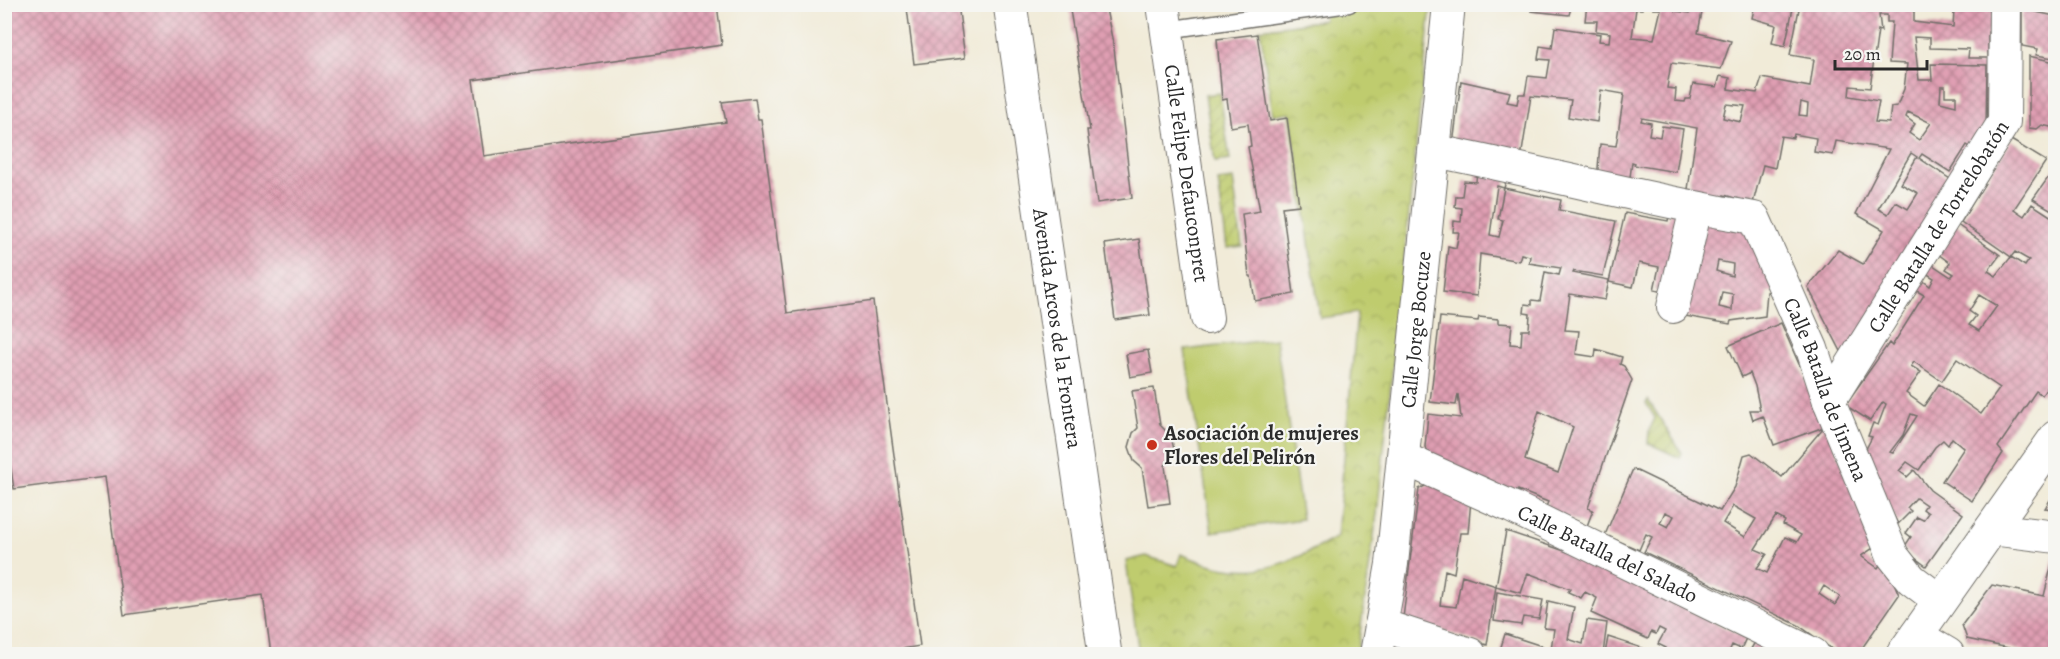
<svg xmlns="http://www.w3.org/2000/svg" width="2060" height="659" viewBox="0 0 2060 659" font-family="Alegreya,serif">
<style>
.park{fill:url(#park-crowns);stroke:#757c4c;stroke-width:1.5}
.garden{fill:url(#garden-furrows);stroke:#757c4c;stroke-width:1.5}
.pitch{fill:#bfcc6e;stroke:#757c4c;stroke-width:1.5}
.building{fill:url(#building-cross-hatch);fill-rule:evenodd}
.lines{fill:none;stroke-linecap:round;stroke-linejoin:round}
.lane-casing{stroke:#706e68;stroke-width:19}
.street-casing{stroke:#706e68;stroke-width:34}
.secondary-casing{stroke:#706e68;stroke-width:35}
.lane{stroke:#fff;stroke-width:16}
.street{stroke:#fff;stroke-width:32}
.secondary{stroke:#fff;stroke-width:33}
.poi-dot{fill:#c8321e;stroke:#f6f6f2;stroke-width:2}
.labels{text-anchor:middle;stroke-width:4.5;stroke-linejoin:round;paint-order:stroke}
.street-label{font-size:21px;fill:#2b2b2b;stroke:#f6f6f2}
.poi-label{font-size:21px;font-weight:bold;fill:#2b2b2b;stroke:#f6f6f2;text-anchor:start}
</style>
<defs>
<pattern id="park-crowns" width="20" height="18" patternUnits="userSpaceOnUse" patternTransform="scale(1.5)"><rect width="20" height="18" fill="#bfcc6e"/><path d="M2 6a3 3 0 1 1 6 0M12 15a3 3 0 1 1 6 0" fill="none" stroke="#a4af5f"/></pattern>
<pattern id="garden-furrows" width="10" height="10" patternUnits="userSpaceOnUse" patternTransform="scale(1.5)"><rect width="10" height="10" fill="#bfcc6e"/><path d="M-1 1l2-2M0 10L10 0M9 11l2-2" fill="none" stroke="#a4af5f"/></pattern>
<pattern id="building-cross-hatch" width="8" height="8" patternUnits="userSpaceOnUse" patternTransform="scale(1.5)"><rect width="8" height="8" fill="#e09fb3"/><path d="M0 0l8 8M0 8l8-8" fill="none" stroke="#b68292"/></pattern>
</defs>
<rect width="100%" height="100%" fill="#f6f6f2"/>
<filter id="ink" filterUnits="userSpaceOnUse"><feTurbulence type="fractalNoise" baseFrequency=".0167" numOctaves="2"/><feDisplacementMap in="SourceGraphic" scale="12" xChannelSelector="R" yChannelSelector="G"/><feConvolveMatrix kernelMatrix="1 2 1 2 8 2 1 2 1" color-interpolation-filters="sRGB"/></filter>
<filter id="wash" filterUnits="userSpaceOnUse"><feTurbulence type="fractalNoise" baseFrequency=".008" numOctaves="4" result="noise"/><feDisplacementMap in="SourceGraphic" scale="24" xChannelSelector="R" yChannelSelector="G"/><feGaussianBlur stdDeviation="1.35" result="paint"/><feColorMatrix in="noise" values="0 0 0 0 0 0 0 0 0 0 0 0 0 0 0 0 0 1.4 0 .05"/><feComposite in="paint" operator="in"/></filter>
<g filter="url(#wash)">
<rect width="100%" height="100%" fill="#f1ebd8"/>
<!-- park -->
<path class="park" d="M1322,5H1431L1377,514L1357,654H1139L1126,561L1146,556L1177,566L1181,554C1246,582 1278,570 1337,537L1357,313L1320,318L1290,112L1273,115L1260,29L1324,20Z"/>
<!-- garden -->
<path class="garden" d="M1220,93L1230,160L1215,162L1205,95Z
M1233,179L1242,246L1227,248L1218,181Z
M1648,400L1682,453L1680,458L1648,443L1649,431L1655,418L1646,403Z"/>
<!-- pitch -->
<path class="pitch" d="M1276,339L1302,519L1212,532L1185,350Z"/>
<g id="blocks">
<!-- building -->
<path class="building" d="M4,4H717L722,45L473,80L484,156L726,122L722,102L755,98L758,119H761L787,313L873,301L920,646L873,654H271L263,595L124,615L105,477L14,489L4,423Z
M935,4H958L965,58L914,64L907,8Z
M1069,4H1105L1114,48L1132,198L1097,203L1087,130H1090Z
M1532,4H1572L1569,15L1531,11Z
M1587,4H1642V9H1636L1632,37L1654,39L1661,9H1653L1654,4H1677L1676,11L1690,13L1691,4H1710V7H1703L1698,33L1731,41L1721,69L1671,63L1667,88L1676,89L1675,101L1685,102L1686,99H1690L1693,84L1717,87L1720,76L1730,78L1728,89L1757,93L1762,78L1810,87L1814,59L1790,55L1799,9L1793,8L1785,46L1772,43L1776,25L1752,18L1755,4H1914V22L1953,27L1954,11L1938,9L1935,4H1996V32H1988V58H1968L1969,49L1930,48V38L1914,37L1919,80H1932L1931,64L1987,65L1986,126L1973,149L1967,145L1950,172L1922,154L1919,158L1953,181L1845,359L1808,287L1838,250L1863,264L1884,230L1856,214L1889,149L1836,141L1833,155L1814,152L1816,138L1794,134L1793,138L1781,136L1775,168L1763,165L1753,203L1724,195L1722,203L1687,196L1697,128L1642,118L1641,121L1651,123L1649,135L1660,137L1662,126L1683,129L1676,172L1634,165L1635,163L1632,162L1629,185L1597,180L1600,144L1616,146L1624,94L1601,90L1597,122L1568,117L1571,100L1531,96L1521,158L1453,145L1461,81L1510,92L1507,102L1517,104L1519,94H1525L1528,76L1547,78L1550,60L1538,59L1540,46L1552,48L1555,27L1600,34L1599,41L1609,42L1610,33L1596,31L1597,21H1585ZM1879,15H1887V22H1892L1889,63L1907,64L1904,89L1897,106L1891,107L1889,123L1875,122L1879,101L1849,96L1850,86L1870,88L1878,30L1881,31ZM1941,86H1945V96H1956V106L1940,102ZM1801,102L1808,104L1807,116L1799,115ZM1726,104L1745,106L1741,122L1723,118ZM1908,112L1931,123L1919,140L1909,133L1915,124L1906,117ZM1911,153L1917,157L1901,184L1918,193L1908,209L1896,202L1888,214L1878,209Z
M2022,9L2055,16V53L2053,58L2036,55L2038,49L2022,46Z
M1257,34L1270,121L1287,118L1299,205L1282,207L1294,294L1255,301L1251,276H1249L1242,214L1260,211L1248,147L1251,146L1248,124L1231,127L1227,99L1222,100L1217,39Z
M2029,56L2055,62V128L2042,125L2037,129L2029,128Z
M2011,140L2046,161L2014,209L2024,216L2032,204L2055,219V285L2052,290L2055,292V377L2042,395L2036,391L1998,447L2003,453L1972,501L1942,481L1964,448L1952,438L1948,445L1943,440L1935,447L1919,470L1907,462L1899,471L1907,477L1914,470L1930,490L1963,514L1926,566L1903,549L1911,537L1906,533L1917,517L1923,520L1928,513L1923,509L1926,505L1916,498L1907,508L1911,511L1898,524L1863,455L1872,437L1868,436L1873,423L1878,425L1886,404L1883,402L1870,421L1845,405L1889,343L1892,346L1924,295L1910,287L1917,276L1930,286L1934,278L1921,270L1927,261L1951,277L1954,274L1946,269L1950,263L1934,251L1953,222L2000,255L1988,271L1996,276L2011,257L1961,222ZM2015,252L2029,260L2025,266L2011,257ZM1979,295L1997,306L1979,331L1969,325L1976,316L1969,311ZM1957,359L2000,388L1981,414L1939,384L1924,406L1906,393L1921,372L1911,366L1914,362L1942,381ZM1911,414L1917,416L1893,453L1890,452L1903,435Z
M1477,168L1508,175L1504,188L1561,200L1559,210L1616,221L1603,276L1574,271L1573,273L1609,280L1605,300L1570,294L1565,330L1579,331L1576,354L1595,357L1596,349L1622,357L1620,364L1624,366L1632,380L1588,508L1593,510L1587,526L1545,509L1548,502L1518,490L1516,497L1436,462L1425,447L1428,414L1461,418L1458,394L1456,405L1430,402L1440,317L1478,321L1479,317L1498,319V323L1512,324L1510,344L1521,345L1522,330H1529L1530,314L1524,313L1525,304L1532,305V300L1540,301L1545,272L1559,275L1561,268L1529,263L1530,256L1521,254L1519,261L1480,254L1477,296L1443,292L1448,246L1456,248L1459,232H1453L1454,221L1461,222L1462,208L1455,207L1456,196H1462L1464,181L1476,182ZM1497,186L1504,188L1498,219L1503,220L1499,237L1490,235ZM1539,411L1573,427L1558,473L1525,460Z
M2055,168V212L2033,199Z
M1670,212L1686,215L1669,293L1654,290L1659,267L1639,263L1633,287L1609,282L1625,213L1668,221Z
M1701,220L1749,226L1777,291L1767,292L1765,316L1731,321L1730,324L1679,315ZM1718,261L1733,264L1732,276L1716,271ZM1722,292L1733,294L1732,310L1719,307Z
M1139,239L1150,315L1115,320L1105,244Z
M1781,323L1878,545L1861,556L1878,568L1884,559L1899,595L1858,654H1839L1798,625L1644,552L1652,537L1646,534L1639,550L1605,535L1633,469L1720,511L1735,487L1744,455L1751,453L1782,477L1824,427L1774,445L1763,416L1753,420L1750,410H1760L1755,386L1750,373L1742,377L1728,346ZM1733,506L1756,519L1745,537L1723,523ZM1665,512L1674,516L1668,527L1660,523ZM1776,516L1785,521L1783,525L1801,535L1797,542L1785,537L1767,573L1757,568L1767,554L1755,549ZM1824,586L1840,597L1835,605L1819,594Z
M1148,350L1152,373L1130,377L1126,354Z
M1154,388L1160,425L1171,436L1174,450L1165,466L1170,503L1148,506L1142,468L1134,461L1129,447L1133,433L1138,428L1132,391Z
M1433,482L1471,500L1468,533H1460L1454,573L1445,570L1440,605L1456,607L1462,575L1496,586L1506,531L1582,557L1746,638L1741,649L1732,645L1728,654H1664L1666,648L1658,644L1665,631L1659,628L1656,634L1651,632L1648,639L1591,613L1597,598L1585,592L1581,598L1568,592L1570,589L1528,573L1521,593L1496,586L1487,645L1403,618L1419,489Z
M2055,492V509L2045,508Z
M2055,551V654H2036L1967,639L1962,625L1992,585L2044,596Z
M1497,592L1543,600L1539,619L1523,617L1521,625L1494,621Z
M1548,601L1574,607L1568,639L1583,644L1587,620L1607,623L1603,654H1513L1500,650L1505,634L1551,649L1554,629L1544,628Z
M1608,637L1654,652L1653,654H1605Z
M1755,642L1780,654H1748Z"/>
</g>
</g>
<g filter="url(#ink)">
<use href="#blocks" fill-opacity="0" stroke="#706e68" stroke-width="1.5"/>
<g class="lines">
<!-- lane casing -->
<g class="lane-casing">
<path id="lane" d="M1166,30L1349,4"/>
</g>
<!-- street casing -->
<g class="street-casing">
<g id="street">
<path id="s1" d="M1163,4L1207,318"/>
<path id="s2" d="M1435,151C1542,172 1647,200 1754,218L1812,349L1829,401L1893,556L1911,579L1940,601"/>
<path d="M1673,307L1696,208"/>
<path id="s3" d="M1829,401L2004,122L2005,4"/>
<path id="s4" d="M1403,458L1512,507L1813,654"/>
<path d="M1991,529L2056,537"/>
<path d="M1381,625L1470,654"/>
<path d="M1916,635L1948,654"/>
<path id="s5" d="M1376,654L1392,564L1449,4"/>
</g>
</g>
<!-- secondary casing -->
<g class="secondary-casing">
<g id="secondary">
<path id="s6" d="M1010,4L1105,654"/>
<path d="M1903,654L2056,437"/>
</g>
</g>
<!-- lane -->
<use href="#lane" class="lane"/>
<!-- street -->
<use href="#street" class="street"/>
<!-- secondary -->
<use href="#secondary" class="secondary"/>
</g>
</g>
<!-- markers -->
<circle class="poi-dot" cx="1152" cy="445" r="6"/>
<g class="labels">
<!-- street labels -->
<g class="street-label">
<text dy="7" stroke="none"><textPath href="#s1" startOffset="171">Calle Felipe Defauconpret</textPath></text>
<text dy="7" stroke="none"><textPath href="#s3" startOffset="206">Calle Batalla de Torrelobatón</textPath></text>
<text dy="7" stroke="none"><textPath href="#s6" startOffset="328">Avenida Arcos de la Frontera</textPath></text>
<text dy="7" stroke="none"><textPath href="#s5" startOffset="327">Calle Jorge Bocuze</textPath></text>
<text dy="7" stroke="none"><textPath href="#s2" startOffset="512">Calle Batalla de Jimena</textPath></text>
<text dy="7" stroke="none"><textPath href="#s4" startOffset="226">Calle Batalla del Salado</textPath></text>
</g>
<!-- poi labels -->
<g class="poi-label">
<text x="1164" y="440">Asociación de mujeres<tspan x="1164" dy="24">Flores del Pelirón</tspan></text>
</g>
</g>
<!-- margin -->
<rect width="2060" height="659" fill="none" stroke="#f6f6f2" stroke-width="24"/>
<!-- scale -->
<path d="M1835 60v9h92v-9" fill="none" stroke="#2b2b2b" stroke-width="3"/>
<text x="1844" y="60" font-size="18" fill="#2b2b2b" stroke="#f6f6f2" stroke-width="4.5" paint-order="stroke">20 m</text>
</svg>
